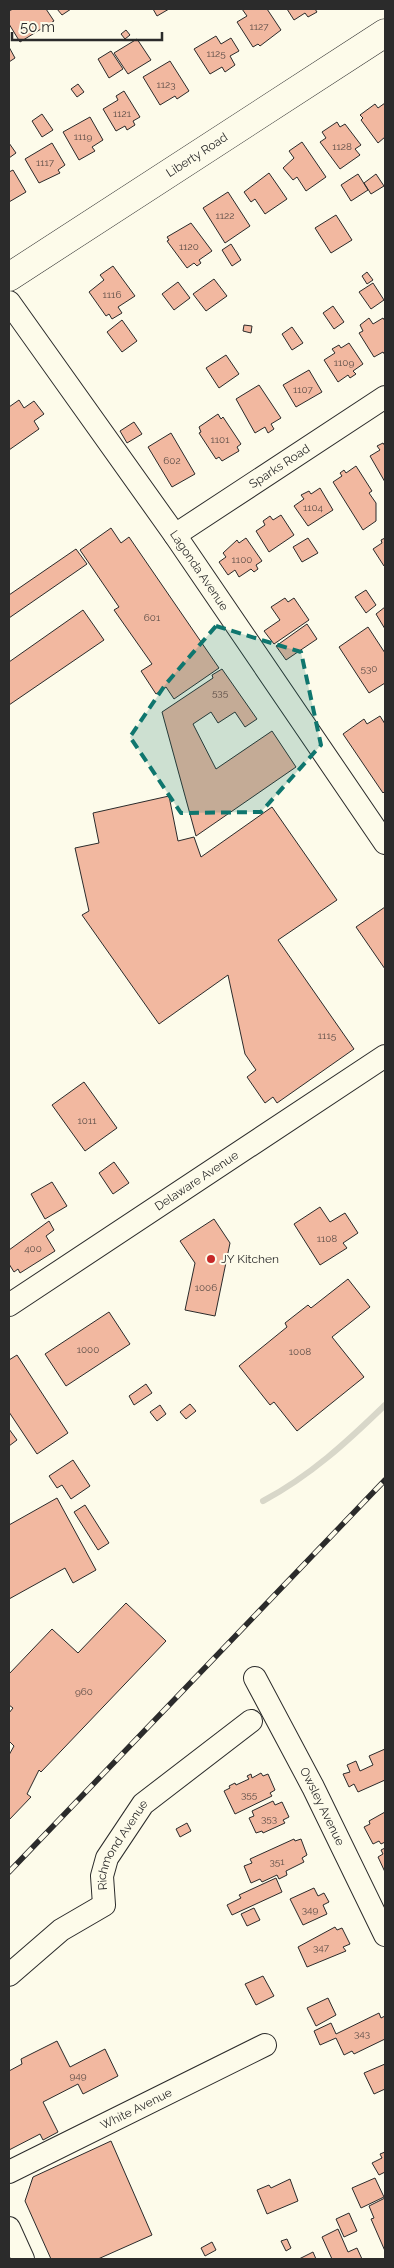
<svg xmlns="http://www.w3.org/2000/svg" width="394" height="2268" viewBox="0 0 394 2268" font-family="Raleway,sans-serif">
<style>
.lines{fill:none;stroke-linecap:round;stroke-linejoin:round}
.stream{stroke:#d8d7c9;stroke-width:6}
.building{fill:#f2b8a0;stroke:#2b2b2b}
.minor-casing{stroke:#2b2b2b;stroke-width:24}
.major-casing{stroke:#2b2b2b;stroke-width:29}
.minor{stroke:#fdfbea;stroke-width:22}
.major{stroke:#fdfbea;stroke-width:28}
.rail-casing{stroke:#2b2b2b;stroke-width:5.5}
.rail{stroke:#fdfbea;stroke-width:4;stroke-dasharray:11;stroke-linecap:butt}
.marked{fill:#0f766e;fill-opacity:0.2;stroke:#0f766e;stroke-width:4;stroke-dasharray:10 6;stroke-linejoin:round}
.poi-dot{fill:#c62828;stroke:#fdfbea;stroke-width:2}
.labels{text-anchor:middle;stroke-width:4;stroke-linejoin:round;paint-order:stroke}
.number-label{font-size:10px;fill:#5d4e48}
.street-label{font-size:12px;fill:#2b2b2b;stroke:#fdfbea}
.poi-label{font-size:12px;fill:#2b2b2b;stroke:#fdfbea;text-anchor:start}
</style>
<rect width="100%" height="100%" fill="#fdfbea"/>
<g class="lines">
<!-- stream -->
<path class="stream" d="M263,1501C310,1476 347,1442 385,1405"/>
</g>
<!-- building -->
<path class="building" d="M13,9H46L54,21L20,42L9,24V11Z
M57,9H71L62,15Z
M153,9H169L157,16Z
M242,9H267L281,30L260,46L258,44L253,47L237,22L247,16Z
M287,9H315L317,12L308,17L305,13L294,20Z
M126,30L130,35L125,39L121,34Z
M216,36L221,44L231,38L239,51L230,56L235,65L225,72L222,67L210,74L194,49Z
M137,39L151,60L128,74L114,53Z
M9,47L15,58L9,62Z
M111,51L123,69L109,78L98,59Z
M170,61L189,91L177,99L175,96L160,105L143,77Z
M78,84L84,92L77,97L71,89Z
M124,91L140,117L133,121L135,125L127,130L125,126L116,131L103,109L118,100L116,96Z
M385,103V137L378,143L361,120L363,118L360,115L375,104L378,108Z
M42,114L53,130L42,137L32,121Z
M90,117L103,140L92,147L95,151L79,160L63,132Z
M337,122L340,127L345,124L361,145L355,149L360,155L340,169L320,142L326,138L322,132Z
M302,142L326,177L306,191L297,177L293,180L283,168L294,158L289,151Z
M9,143L16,153L9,158Z
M52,143L65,165L58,170L60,173L39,183L25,159Z
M13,170L26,192L9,202V172Z
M269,173L287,199L265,214L255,199L251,202L244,192Z
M358,174L368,190L351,201L341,185Z
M376,174L384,186L371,194L364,183Z
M228,192L250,226L225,243L203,208Z
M336,215L352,240L331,253L315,228Z
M191,223L212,251L199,260L201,263L197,266L194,263L187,268L167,241L169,240L167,237Z
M231,244L241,260L232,266L222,250Z
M113,266L135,296L118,307L122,313L112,319L109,314L106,316L89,292L104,280L100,275Z
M367,272L373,280L367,284L362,276Z
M214,279L227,296L206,311L193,294Z
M178,282L190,298L174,310L162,294Z
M373,283L384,300L371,309L359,292Z
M333,306L344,322L334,329L323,313Z
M369,318L373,324L383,318L385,321V355L383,352L374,357L359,333L363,331L360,325Z
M122,320L137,341L122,352L107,332Z
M244,325L252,326L251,333L243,331Z
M292,327L303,343L292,350L282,334Z
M349,343L363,364L353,371L356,374L350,378L348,375L338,382L324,360L335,353L332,349L339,345L341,348Z
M226,355L239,374L219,388L206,368Z
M309,370L322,392L296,407L283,385Z
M259,385L281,418L271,424L274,429L268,433L265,427L255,433L236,399Z
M19,400L24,408L34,401L44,414L34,421L39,429L9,450V407Z
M218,414L221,419L223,417L241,444L237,447L239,451L222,461L219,457L216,459L199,433L201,432L199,427Z
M134,422L142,434L127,443L120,431Z
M171,433L195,474L172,487L148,447Z
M383,443L385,446V482L370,456L380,450L377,446Z
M356,466L372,491L369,493L376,503V521L363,530L333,482L342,476L340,473L344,470L346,473Z
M320,488L333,510L308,526L294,506L304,499L301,495L309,491L311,494Z
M281,515L294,535L269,552L256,531L265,525L263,521L270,516L273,520Z
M111,528L121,543L129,537L219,668L174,699L166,687L156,694L141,671L152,664L114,610L119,607L80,550Z
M246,538L262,561L256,565L258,569L254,572L251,569L239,577L235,570L228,575L219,562L226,557L223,553L237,540L239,543Z
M308,538L318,553L302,562L293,547Z
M385,538V565L384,566L373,549L382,543L381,540Z
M76,549L87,564L9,618V595Z
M366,590L376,605L366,613L355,597Z
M285,598L288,602L294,598L309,620L274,644L264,631L280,620L271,607Z
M385,607V629L376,614Z
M83,610L104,640L9,705V662Z
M307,624L317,639L286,660L276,646Z
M368,627L385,653V683L369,693L339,647Z
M222,669L257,719L245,727L235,712L218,723L211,712L193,724L216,769L272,731L296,767L196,836L162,712L213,678L212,675Z
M380,716L385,724V791L383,793L343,734L364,719L367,724Z
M169,796L178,841L194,837L201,857L272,807L337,900L278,940L354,1049L277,1103L273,1097L265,1103L247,1077L256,1070L245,1054L228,975L159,1024L82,915L89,911L75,848L99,843L93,813Z
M385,907V969L356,927Z
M84,1082L117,1128L85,1151L52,1105Z
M114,1162L129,1183L113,1194L99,1173Z
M52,1182L67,1206L45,1219L31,1194Z
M320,1207L330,1222L345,1213L358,1233L343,1243L347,1248L320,1265L294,1224Z
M214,1219L230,1243L215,1316L185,1310L195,1263L180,1241Z
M49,1221L54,1230L46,1236L55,1251L20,1273L18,1269L14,1272L9,1264V1250Z
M348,1279L370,1307L332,1337L364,1377L297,1431L274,1402L270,1405L239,1366L287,1327L285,1323L308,1305L311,1308Z
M109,1312L130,1344L66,1386L45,1354Z
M17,1355L68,1433L37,1454L9,1412V1360Z
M146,1384L152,1393L134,1405L129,1396Z
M190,1404L196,1411L186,1419L180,1412Z
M160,1405L166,1414L157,1421L150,1412Z
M9,1429L17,1440L9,1446Z
M73,1460L90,1486L71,1499L62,1485L57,1488L49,1476Z
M57,1498L96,1570L73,1583L65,1568L9,1599V1525Z
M85,1505L109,1543L98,1550L74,1512Z
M126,1603L166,1641L41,1772L39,1770L27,1794L31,1797L9,1820V1755L14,1746L9,1741V1713L13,1708L9,1705V1674L52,1629L78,1653Z
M385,1749V1780L358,1792L354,1784L349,1787L343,1774L350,1772L347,1765L356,1761L360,1771L373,1765L369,1756Z
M261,1773L263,1776L268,1774L275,1790L270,1793L272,1796L235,1814L224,1791L230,1788L229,1786L235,1783L236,1785L249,1779L247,1776L251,1774L252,1778Z
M273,1801L275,1805L282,1802L289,1817L283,1820L285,1823L263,1833L262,1831L256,1833L249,1818L254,1816L252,1811Z
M385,1812V1842L381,1844L379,1841L373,1844L364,1827L370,1824L369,1821Z
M187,1823L191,1831L180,1837L176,1829Z
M294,1839L295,1841L301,1839L307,1855L302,1858L304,1862L286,1871L287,1875L279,1879L277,1875L262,1882L260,1879L251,1883L244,1866L252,1863L250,1859Z
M385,1848V1872L378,1857L383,1854L381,1850Z
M276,1878L282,1892L232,1915L227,1905L241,1898L239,1895Z
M314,1888L318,1896L324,1893L329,1902L323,1905L327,1914L303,1925L290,1899Z
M254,1908L260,1920L247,1926L241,1914Z
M335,1927L337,1930L342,1928L350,1944L343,1947L346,1951L307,1967L298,1947Z
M263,1976L274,1996L256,2005L245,1984Z
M328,1998L336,2015L316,2026L307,2008Z
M379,2013L381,2018L385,2016V2039L354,2054L352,2051L344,2055L336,2038L320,2045L314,2031L331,2023L336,2034Z
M57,2041L70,2067L105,2049L118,2076L83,2094L78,2084L43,2102L58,2132L43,2140L40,2134L9,2150V2071L22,2064L21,2059Z
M385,2064V2089L374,2094L364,2073Z
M111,2141L152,2235L98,2259H51L25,2201L33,2177Z
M385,2152V2172L379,2175L372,2163L382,2158L380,2154Z
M375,2178L384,2197L361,2208L352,2188Z
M290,2179L298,2201L267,2214L257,2190L269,2185L271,2188Z
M385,2198V2251L371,2219L374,2218L369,2206Z
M349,2213L357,2231L344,2237L336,2219Z
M338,2229L348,2252L357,2248L362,2259H332L322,2237Z
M287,2239L291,2248L286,2251L281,2241Z
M212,2242L216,2250L205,2256L201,2248Z
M313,2252L316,2259H299Z"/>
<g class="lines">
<!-- minor casing -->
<g class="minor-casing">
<g id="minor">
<path id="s1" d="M9,302L175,535L385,843"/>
<path id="s2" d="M175,535L385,397"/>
<path id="s3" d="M9,1305L385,1056"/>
<path id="s4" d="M255,1678L313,1787L385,1935"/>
<path id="s5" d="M9,1975L61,1930L104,1905L102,1876L107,1858L143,1804L251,1721"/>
<path id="s6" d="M9,2172L265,2045"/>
<path d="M9,2228L23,2259"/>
</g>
</g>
<!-- major casing -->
<g class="major-casing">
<g id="major">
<path id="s7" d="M9,277L385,33"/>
</g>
</g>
<!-- minor -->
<use href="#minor" class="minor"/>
<!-- major -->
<use href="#major" class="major"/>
<!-- rail casing -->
<g class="rail-casing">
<path id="rail" d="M9,1872L385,1480"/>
</g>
<!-- rail -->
<use href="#rail" class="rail"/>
</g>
<!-- marked area -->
<path class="marked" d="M216,626L301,652L321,745L261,812L181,813L130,737L165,685Z"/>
<!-- markers -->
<circle class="poi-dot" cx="211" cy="1259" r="5"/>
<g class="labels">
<!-- number labels -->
<g class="number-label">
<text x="259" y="30">1127</text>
<text x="216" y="57">1125</text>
<text x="166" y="88">1123</text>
<text x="122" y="117">1121</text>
<text x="83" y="140">1119</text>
<text x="342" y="150">1128</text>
<text x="45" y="166">1117</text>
<text x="225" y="219">1122</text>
<text x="189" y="250">1120</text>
<text x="112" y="298">1116</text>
<text x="344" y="366">1109</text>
<text x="303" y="393">1107</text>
<text x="220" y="443">1101</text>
<text x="172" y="464">602</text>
<text x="313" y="511">1104</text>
<text x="242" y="563">1100</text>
<text x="152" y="621">601</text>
<text x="369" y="672">530</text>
<text x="220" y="696">535</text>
<text x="327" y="1039">1115</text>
<text x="87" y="1124">1011</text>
<text x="327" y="1242">1108</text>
<text x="33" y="1252">400</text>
<text x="206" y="1291">1006</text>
<text x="88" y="1353">1000</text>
<text x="300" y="1355">1008</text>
<text x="84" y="1695">960</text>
<text x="249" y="1798">355</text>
<text x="269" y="1822">353</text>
<text x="277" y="1865">351</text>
<text x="310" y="1913">349</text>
<text x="321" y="1951">347</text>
<text x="362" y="2037">343</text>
<text x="78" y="2079">949</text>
</g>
<!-- street labels -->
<g class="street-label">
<text dy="4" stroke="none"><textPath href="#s7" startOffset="224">Liberty Road</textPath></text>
<text dy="4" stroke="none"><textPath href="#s2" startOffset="125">Sparks Road</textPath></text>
<text dy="4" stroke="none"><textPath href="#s1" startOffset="329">Lagonda Avenue</textPath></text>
<text dy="4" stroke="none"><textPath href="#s3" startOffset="225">Delaware Avenue</textPath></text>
<text dy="4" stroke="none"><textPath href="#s4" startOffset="145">Owsley Avenue</textPath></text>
<text dy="4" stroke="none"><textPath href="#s5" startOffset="184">Richmond Avenue</textPath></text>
<text dy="4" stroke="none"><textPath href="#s6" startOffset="142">White Avenue</textPath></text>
</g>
<!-- poi labels -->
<g class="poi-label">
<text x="221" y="1263">JY Kitchen</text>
</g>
</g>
<!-- border -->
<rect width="394" height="2268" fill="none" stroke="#2b2b2b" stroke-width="20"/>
<!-- scale -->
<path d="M12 32v8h150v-8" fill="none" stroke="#2b2b2b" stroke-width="2.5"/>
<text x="20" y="32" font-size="15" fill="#2b2b2b" stroke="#fdfbea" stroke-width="4" paint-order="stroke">50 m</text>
</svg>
